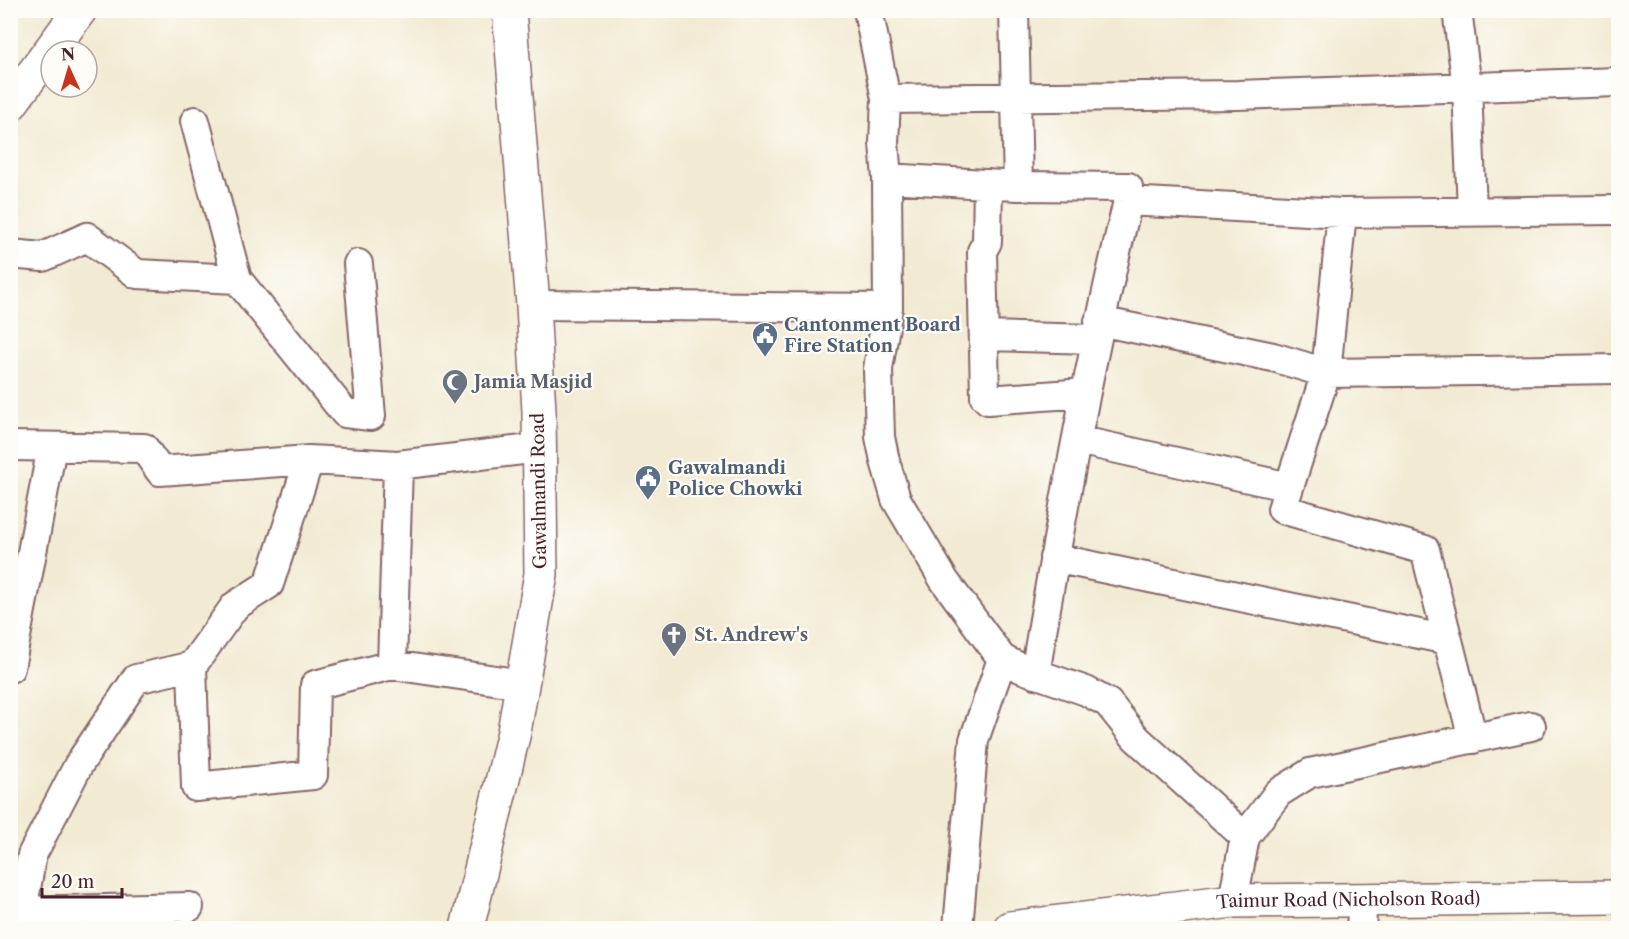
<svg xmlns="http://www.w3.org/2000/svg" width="1629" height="939" viewBox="0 0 1629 939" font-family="'Libre Caslon Text',serif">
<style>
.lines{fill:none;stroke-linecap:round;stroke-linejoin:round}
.street-casing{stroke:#856666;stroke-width:32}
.secondary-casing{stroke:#856666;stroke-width:36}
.street{stroke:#fff;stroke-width:28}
.secondary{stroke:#fff;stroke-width:33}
.labels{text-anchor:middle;stroke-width:4.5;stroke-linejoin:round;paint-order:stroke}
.service-label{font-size:18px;font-weight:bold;fill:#4e5e75;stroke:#fdfcf7;text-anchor:start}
.worship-label{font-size:18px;font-weight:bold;fill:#5b616d;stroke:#fdfcf7;text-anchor:start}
.street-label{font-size:18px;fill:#4a1f2b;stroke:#fdfcf7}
</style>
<rect width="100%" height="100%" fill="#fdfcf7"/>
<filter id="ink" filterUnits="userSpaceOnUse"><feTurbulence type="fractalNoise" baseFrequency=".0167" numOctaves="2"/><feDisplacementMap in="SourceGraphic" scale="12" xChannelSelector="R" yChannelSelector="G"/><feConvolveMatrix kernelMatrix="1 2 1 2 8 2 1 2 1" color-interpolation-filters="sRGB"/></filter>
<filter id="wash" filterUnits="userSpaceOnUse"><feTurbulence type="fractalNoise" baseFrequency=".008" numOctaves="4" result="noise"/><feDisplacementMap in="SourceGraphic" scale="24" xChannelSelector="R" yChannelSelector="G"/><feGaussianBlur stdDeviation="1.35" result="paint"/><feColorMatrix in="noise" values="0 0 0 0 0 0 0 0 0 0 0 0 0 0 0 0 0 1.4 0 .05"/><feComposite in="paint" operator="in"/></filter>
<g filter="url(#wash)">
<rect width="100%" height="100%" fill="#f2ead3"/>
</g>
<g filter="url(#ink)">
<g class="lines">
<!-- street casing -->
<g class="street-casing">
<path id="street" d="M868,10L886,99L884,143L887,178L888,308L878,369L880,437L885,461L896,499L944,580L1002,659L1023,669L1086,691L1108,703L1136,738L1245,837
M1014,10L1018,186
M1457,10L1467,87L1472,211
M886,99L1238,95L1618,82
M195,121L237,279
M887,178L1018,186L1128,187V201L1342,213L1618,210
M988,184L987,242L982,251L985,397L988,400L1085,393
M1342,213L1326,373L1282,509L1425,550L1473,739
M10,254L43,257L87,237L137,274L237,279L345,413L371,416L358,264
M533,305L888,308
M1099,321L1273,357L1326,373L1618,369
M984,336L1095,339
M1077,440L1276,484
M10,446L144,448L160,471L309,460L398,465L539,448
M309,460L269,584L235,606L192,666L196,787L313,775L315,685L392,665L522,684
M1054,558L1448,640
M392,665L398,465
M10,668L52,447
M1035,674C1061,515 1090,357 1128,201
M1233,901L1245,837L1278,793L1310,773L1531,726
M10,908L22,911L32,855L79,764L136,679L192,666
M22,911L189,907
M958,928L974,740L1002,659
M1361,928L1363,899"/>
</g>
<!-- secondary casing -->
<g class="secondary-casing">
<g id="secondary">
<path d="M10,105L80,10"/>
<path d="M467,928L514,732L541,574L539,411L533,305L509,10"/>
<path id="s1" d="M1010,928L1233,901L1618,897"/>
</g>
</g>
<!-- street -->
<use href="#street" class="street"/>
<!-- secondary -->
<use href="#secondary" class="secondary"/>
</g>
</g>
<!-- icons -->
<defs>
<g id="civic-pin" transform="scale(1.35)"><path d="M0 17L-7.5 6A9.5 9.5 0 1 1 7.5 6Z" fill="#5c6f8a" stroke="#fdfcf7"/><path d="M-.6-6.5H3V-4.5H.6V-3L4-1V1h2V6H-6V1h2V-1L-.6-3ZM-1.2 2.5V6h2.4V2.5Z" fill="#fff"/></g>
<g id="mosque-pin" transform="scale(1.35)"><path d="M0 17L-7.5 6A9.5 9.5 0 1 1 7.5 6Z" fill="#6b7280" stroke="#fdfcf7"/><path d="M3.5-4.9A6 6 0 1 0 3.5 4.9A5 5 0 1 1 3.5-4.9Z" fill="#fff"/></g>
<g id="church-pin" transform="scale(1.35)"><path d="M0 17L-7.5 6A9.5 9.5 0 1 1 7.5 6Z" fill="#6b7280" stroke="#fdfcf7"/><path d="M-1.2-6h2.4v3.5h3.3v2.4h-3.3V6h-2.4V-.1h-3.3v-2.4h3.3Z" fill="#fff"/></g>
</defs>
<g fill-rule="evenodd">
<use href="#civic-pin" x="765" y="335"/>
<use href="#mosque-pin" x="455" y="382"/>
<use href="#civic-pin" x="648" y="478"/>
<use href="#church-pin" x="674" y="635"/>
</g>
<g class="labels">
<!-- service labels -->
<g class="service-label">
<text x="784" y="331">Cantonment Board<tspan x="784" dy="21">Fire Station</tspan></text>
<text x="668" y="474">Gawalmandi<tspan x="668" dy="21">Police Chowki</tspan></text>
</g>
<!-- worship labels -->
<g class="worship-label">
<text x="474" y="388">Jamia Masjid</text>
<text x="694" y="641">St. Andrew's</text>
</g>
<!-- street labels -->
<g class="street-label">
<text transform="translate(539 491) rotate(-91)" y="6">Gawalmandi Road</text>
<text dy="6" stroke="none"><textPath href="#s1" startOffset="340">Taimur Road (Nicholson Road)</textPath></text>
</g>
</g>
<!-- margin -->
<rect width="1629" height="939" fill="none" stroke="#fdfcf7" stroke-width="36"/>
<!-- north arrow -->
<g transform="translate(69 69) rotate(356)"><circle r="28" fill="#fdfcf7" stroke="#b5a4a5" stroke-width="1.5"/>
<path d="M0-4.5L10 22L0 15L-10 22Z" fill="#c8321e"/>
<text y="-9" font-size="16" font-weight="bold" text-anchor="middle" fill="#4a1f2b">N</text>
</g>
<!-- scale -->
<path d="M42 888v9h80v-9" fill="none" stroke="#4a1f2b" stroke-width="3"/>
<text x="51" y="888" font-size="18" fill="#4a1f2b" stroke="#fdfcf7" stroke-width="4.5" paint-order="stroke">20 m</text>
</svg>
